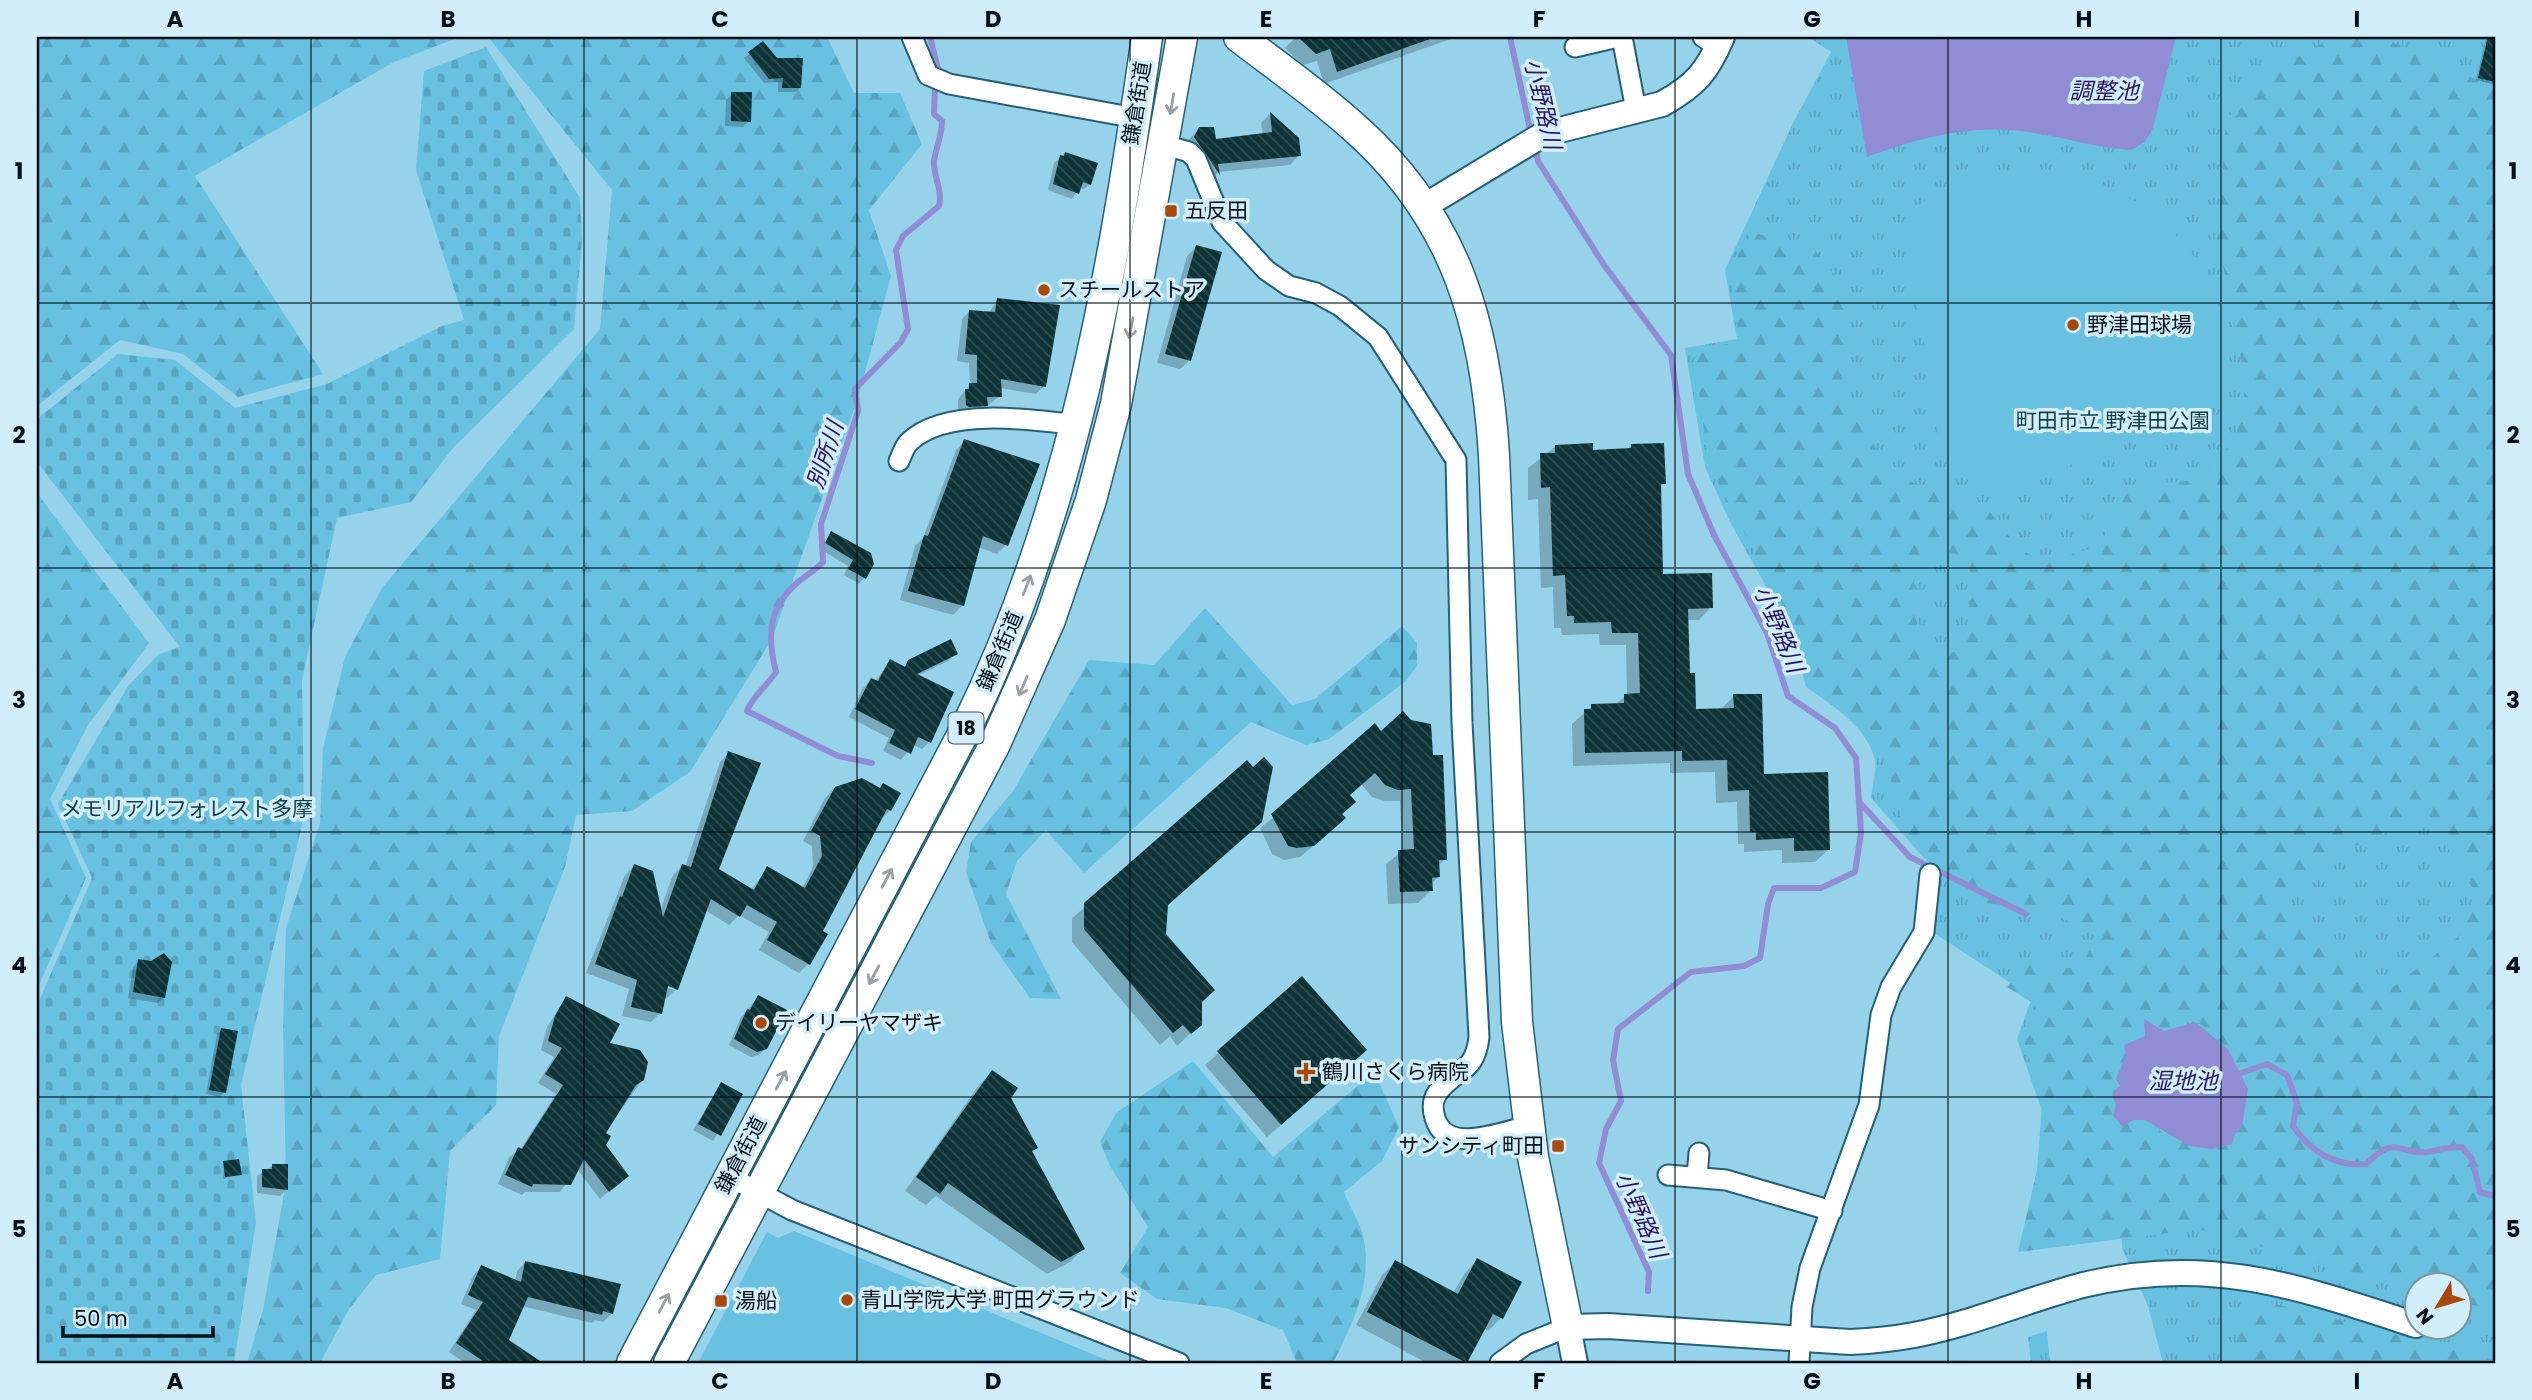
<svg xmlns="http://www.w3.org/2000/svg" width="2532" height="1400" viewBox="0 0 2532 1400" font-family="Poppins,'Noto Sans JP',sans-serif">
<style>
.grass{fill:url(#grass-tufts);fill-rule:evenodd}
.forest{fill:url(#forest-firs);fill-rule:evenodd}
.cemetery{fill:url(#cemetery-stones)}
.pitch{fill:#69c1e2}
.water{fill:#908dd5}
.shadow{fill:#0003;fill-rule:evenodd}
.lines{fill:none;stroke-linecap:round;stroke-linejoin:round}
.stream{stroke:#908dd5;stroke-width:6}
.building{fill:url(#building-back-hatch)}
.minor-casing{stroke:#246076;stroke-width:23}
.tertiary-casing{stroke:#246076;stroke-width:28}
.primary-casing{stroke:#246076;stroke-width:33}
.minor{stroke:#fff;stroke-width:19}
.tertiary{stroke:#fff;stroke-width:24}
.primary{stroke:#fff;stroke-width:30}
.oneway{stroke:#999fa2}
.grid{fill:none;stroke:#000e16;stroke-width:2;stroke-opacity:0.55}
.poi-dot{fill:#aa470b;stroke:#d1eefa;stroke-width:2.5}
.labels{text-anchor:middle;stroke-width:7;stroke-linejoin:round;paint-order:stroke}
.shield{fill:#d1eefa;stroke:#3f515a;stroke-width:2}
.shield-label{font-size:19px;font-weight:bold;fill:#000e16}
.street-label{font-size:21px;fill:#000e16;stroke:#d1eefa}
.poi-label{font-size:21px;fill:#000e16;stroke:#d1eefa;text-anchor:start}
.park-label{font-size:21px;fill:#13404f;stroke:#d1eefa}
.water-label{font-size:23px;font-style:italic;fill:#281468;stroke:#d1eefa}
.neatline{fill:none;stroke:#000e16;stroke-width:2.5}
.grid-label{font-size:23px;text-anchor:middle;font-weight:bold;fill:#000e16}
</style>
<defs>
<pattern id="grass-tufts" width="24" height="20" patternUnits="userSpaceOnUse" patternTransform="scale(1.75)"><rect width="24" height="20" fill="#69c1e2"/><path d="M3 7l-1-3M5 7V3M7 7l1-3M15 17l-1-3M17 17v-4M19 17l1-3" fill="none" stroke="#59a5c1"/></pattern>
<pattern id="forest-firs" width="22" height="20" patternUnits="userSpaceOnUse" patternTransform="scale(1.75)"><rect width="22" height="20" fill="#69c1e2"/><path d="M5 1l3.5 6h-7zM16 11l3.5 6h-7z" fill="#59a5c1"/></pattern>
<pattern id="cemetery-stones" width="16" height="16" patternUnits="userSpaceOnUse" patternTransform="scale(1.75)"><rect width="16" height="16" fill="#69c1e2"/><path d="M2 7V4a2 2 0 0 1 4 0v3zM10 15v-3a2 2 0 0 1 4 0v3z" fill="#59a5c1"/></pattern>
<pattern id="building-back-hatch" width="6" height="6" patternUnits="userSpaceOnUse" patternTransform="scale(1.75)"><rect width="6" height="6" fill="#0d3337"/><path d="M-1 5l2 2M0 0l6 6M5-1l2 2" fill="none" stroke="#2e4d51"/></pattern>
</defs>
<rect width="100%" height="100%" fill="#96d2ea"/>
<!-- grass -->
<path class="grass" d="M1808,37H2495V1363H2163L2148,1306L2122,1248L2120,1203L2065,1177L2017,1039L2032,997L1934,933L1940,864L1923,857L1871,798C1872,786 1877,770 1875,759C1866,726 1832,705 1806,687L1791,631L1730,522L1705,467L1685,348L1737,339L1725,270L1793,123L1831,52ZM2416,1284H2458V1326H2416Z
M2047,1331L2050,1363H2031L2028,1337Z"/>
<!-- forest -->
<path class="forest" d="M37,37H460L394,62L195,176L323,374L238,397L183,354L120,340L37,406Z
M488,37H827L854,93H900L922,144L869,210L891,276L858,398L772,639L690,772L632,811L576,815L565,867L499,1036L496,1105L450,1151L440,1259L376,1275L349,1309L320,1363H247L263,1310L286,1183L283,1027L286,928L320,823L323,748L345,657L382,588L600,329L612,190Z
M2333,37H2381L2495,88V1310L2459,1302L2458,1284H2416V1290L2199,1229L2018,1252L2037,1170L2043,1094L2023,1040L2035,1004L2007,987L2028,963L2054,969L2081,967L2097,935L2042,909L1984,903L1929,863L1905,830L1880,741L1811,680L1794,626L1708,464L1694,350L1740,342L1729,270L1752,232L1815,250L1847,291L1841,399L1866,422L1885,472L1989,511L2020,550L2047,562L2099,546L2130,487L2195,480L2235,441L2246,384L2218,240L2226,121L2257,80ZM1942,549L1971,560L1967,593L1972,629L1953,644L1958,650L1929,663L1911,604L1917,562ZM2429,815L2477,896L2462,934L2385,993L2337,957L2290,903L2311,865ZM2188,1021C2217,1023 2237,1066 2248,1089L2243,1105L2244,1116L2232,1144L2212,1149L2172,1139L2145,1120L2113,1116L2121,1086L2117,1075L2146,1031H2164Z
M37,493L149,643L88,725L50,799L86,878L37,990V960L40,953L37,951Z
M1205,608L1292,705L1315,699L1402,626L1417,643V666L1406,681L1329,739L1306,745L1251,722L1084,873L1046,830L1017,861L1006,894L1061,999L1030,998L991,943L966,872L971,842L1013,791L1089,660L1154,665Z
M1193,1061L1273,1157L1374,1072L1399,1127L1382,1161L1344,1192C1349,1205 1358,1219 1362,1232C1375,1279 1353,1323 1333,1363H1297L1283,1330L1226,1308L1157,1299L1120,1273L1148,1227L1110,1166L1100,1142L1116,1113Z
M2259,1300L2495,1360V1363H2236V1318Z"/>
<!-- cemetery -->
<path class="cemetery" d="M486,47L580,198L582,241L574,329L453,448L411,502L337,518L302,680L304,816L241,1085L256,1222L234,1363H37V1006L92,878L58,804L128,686L159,654L180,647L37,462V419L118,354L175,360L235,408L327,384L442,326L464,320L416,170L424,71Z"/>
<!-- pitch -->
<path class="pitch" d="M2051,171C2142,183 2218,255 2228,347C2231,370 2236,385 2218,401L2008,492C1986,486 1956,471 1943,453L1904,229C1917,181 2009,170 2051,171Z
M794,1231L1114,1363H698L767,1232L778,1238Z"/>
<!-- water -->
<path class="water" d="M1846,37H2176L2153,128L2145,142L2131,150C2093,148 2057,135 2020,131C1967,125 1916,139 1867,157Z
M2144,1019L2164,1031L2195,1022L2228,1049L2248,1089L2242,1127L2235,1134L2232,1144L2212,1149L2189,1146L2145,1120H2133L2123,1127L2113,1116L2116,1104L2112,1096L2113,1091L2120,1086L2116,1079L2126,1056L2124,1045L2145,1036Z"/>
<!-- shadow -->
<path class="shadow" d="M1296,37H1456L1324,84L1317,61L1303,65L1285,48Z
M2493,37H2495V85L2476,80L2486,38Z
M763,43L800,88L795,92H778V82L764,83L744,58Z
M732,94L749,121L743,127L725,126L726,100Z
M1270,114L1297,139L1299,155L1290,165L1218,172L1210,183L1186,147L1190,138L1200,129L1214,141L1263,135L1261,123Z
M1065,154L1090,184L1084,189L1079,188L1072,199L1048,190L1054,163Z
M1196,247L1190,360L1180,369L1157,363L1187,256Z
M997,300L1044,386L1036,394L1000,388V396L978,413H958V399L970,385L969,363L957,361L962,319L970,311L989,313Z
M965,441L1006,545L997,554L978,547L963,605L953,615L900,600L915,546L923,538L956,450Z
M1632,445L1664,483L1659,488L1662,576L1711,607L1699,620H1687L1688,675L1694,711L1720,710L1734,696L1763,775L1828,850L1815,862L1782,863V850L1744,852V844H1738L1737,802L1716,803L1715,772L1670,773V763L1573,766L1572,724L1592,706L1614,705L1627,695L1626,645H1600L1599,634L1562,635L1561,628H1554L1553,587L1541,588L1538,499L1528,500V468L1556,446L1592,451L1627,450Z
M832,534L870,554L864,578L859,584L844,575L848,566L820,549Z
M956,653L948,661L917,676L929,742L922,749L913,745L901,760L883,751L889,738L849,717L863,688L871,680L875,682L890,661L903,668L909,662Z
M1381,733L1431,757L1445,859L1437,867L1438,877L1431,884V890L1418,903L1388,904L1386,864L1402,851L1400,801H1385L1372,797L1361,784L1348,796L1331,831L1300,857L1284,860L1272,854L1260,828Z
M729,753L717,869L751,890L768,868L802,889L813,867L812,846L803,841L825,798L835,788L861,780L890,810L881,820L820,932L808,964L799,973L759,950L769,932L739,915L729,925L705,910L676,989L667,998L664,997L660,1013L651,1022L622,1016L629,989L586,973L625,875L634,866L660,911L673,875L682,866L685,867L720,762ZM659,985L674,986V990Z
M1252,769L1166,906L1164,934L1200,1003V1024L1177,1046L1170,1036L1160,1045L1072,942V918Z
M139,961L164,997L158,1003L128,998L133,967Z
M1302,979L1352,1063L1267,1137L1205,1065Z
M758,997L766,1048L759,1055L751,1057L729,1045L741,1017Z
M566,998L643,1079L604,1133V1145L627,1176L600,1199L577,1169L560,1192H525L522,1195L498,1184L509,1157L520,1150L556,1094L538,1083L554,1057L541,1050L547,1027Z
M222,1030L224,1092L220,1097L206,1094L217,1034Z
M992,1072L1036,1147L1031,1153L1083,1249L1070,1262L1047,1274L936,1196L926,1205L905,1191L979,1085Z
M721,1084L741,1095L713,1141L693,1130Z
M224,1163L240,1174L223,1179Z
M273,1165L286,1190L280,1196L257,1193V1176Z
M1477,1260L1501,1318L1488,1331L1484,1328L1465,1363H1427L1356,1325L1382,1275L1395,1262L1453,1293L1465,1273Z
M525,1263L612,1313L603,1322L595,1320L592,1323L522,1306L506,1341L540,1363H465L449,1352L476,1310L461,1304L473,1276L481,1267L515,1282L517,1271Z"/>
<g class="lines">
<!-- stream -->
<path class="stream" d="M930,37L938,69
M1510,37L1531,134
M1535,148L1538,161L1604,265L1671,355L1688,474L1714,535L1767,633L1788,696L1835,728L1856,758L1861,833L1855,872L1821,888H1774L1768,904L1760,958L1744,966L1691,972L1618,1029L1613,1060L1621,1101L1606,1129L1599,1163L1649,1272L1648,1291
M872,763L838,756L747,711C752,697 767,686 776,672C767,637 768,608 797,583C806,575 815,571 823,562L821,524L858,411L855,389L901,342L908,329L896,250L903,236L939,206C943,190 933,176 934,161C936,147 942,136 942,121L934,114L935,87
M1861,804L1910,857L2026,914
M2241,1073L2267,1064L2287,1075L2297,1103L2293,1126C2310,1151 2335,1167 2366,1164C2398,1132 2399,1156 2428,1152C2441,1150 2448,1146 2462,1147L2472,1159L2480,1192L2495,1196"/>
</g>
<!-- building -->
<path class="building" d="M1298,37H1429L1430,39L1337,72L1330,49L1316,54Z
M2488,37H2495V82L2478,78Z
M763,41L777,58H803L801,88H782L783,78L769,79L748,52Z
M731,92H752L751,122L731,121Z
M1270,112L1299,138L1301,156L1218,164L1220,175L1194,137L1199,127H1214L1216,139L1272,132Z
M1065,152L1098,163L1091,185L1083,182L1079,194L1053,184L1060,155L1064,156Z
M1196,245L1222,252L1191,361L1165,354Z
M997,298L1060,305L1046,387L1001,379L1002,397H987L988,406L969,407L966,405L965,389H969V383H977V355L965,354L969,310L995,312Z
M964,439L1040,464L1008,546L983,536L964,606L908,591L924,535L928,536Z
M1593,443V450L1631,448V444L1664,443L1666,484H1661L1663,574L1712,573L1713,608L1688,609L1690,673H1695L1696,709L1734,708L1733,694H1762L1764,774L1828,772L1830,850L1794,851V838L1756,840V832H1750L1749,790L1728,791L1727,760L1682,761V751L1585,753L1584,709H1591V704L1624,703V694L1640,693L1638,633H1612L1611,622L1574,623V616H1567L1565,575L1553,576L1550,487L1541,488L1540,453H1555V445Z
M831,531L871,553L874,564L866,579L848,569L853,560L825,543Z
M951,639L958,654L917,674L954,692L931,743L918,737L911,754L889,743L895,730L855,709L871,678L878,681L890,659L905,667L908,660Z
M1403,711L1411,720L1431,724L1433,755H1443L1447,860H1439L1440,877L1432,878L1433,891L1400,892L1398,850L1414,849L1411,789L1398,790L1385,785L1375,773L1350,795L1356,802L1342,814L1346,818L1314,846L1297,848L1288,846L1271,814L1375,723L1381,731Z
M728,751L761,763L719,869L754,890L767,866L805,888L822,856L820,836L811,831L835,787L862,778L880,788L883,783L901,793L891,811L887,809L823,931L828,934L810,965L767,940L777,922L747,905L740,917L711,899L678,990L668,986L662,1014L631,1007L637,980L595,964L620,896L622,897L634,864L653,871L663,917L682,864L691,867Z
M1264,757L1273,767L1262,822L1168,905L1166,934L1215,990L1202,1002V1025L1191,1034L1183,1025L1173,1033L1084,929V903L1247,760L1253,767Z
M164,953L172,962L165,998L133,992L138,959L151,961Z
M1302,976L1367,1050L1281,1125L1217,1051Z
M758,995L787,1010L767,1049L757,1052L734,1039L747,1009L750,1010Z
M566,996L620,1024L610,1043L640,1050L648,1062L644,1080L636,1085L606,1133L611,1136L606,1145L629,1176L609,1192L584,1159L571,1185L533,1184L532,1187L505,1175L518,1147L522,1149L563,1085L545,1074L562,1048L548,1041L555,1016Z
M221,1028L238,1031L226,1093L209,1090Z
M992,1070L1018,1088L1011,1098L1038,1148L1032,1151L1085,1249L1061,1262L948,1183L940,1194L916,1177Z
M721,1082L743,1094L721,1136L698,1124Z
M239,1159L242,1175L225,1177L223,1161Z
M272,1164H288V1190L262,1187V1169H272Z
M1477,1258L1522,1282L1503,1319L1493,1314L1467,1363L1367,1312L1395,1260L1458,1294Z
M525,1261L621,1284L613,1314L603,1311L602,1315L528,1297L509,1340L543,1363H486L456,1343L483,1302L468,1295L481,1265L521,1282Z"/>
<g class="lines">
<!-- minor casing -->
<g class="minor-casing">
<path id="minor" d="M912,37L928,75L949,84L1136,118
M1622,37L1636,110
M1703,37L1718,46
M1575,47L1618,37
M1165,145L1189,152L1196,159L1222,222L1266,270L1289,286L1316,293L1340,306L1378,337L1456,460L1462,723L1479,1037C1475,1074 1456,1068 1438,1092C1432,1100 1432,1108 1435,1118C1446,1156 1503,1131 1529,1126
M899,461C902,455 904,447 909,442C945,407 1031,419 1077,425
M1668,1175L1726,1180L1832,1211
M1697,1176L1699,1153
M730,1177L792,1210L1179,1363
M1500,1363L1526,1344L1568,1327
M1799,1363L1802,1307L1810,1268L1869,1105L1881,1015L1891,987L1924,932L1930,874"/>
</g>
<!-- tertiary casing -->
<g class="tertiary-casing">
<path id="tertiary" d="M1423,207L1544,134L1662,104C1696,85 1707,72 1722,37
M1575,1363L1568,1327L1608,1326L1850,1342C1872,1341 1893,1339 1914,1335C1972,1324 2026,1300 2083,1285C2209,1254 2299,1287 2416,1325"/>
</g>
<!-- primary casing -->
<g class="primary-casing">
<path id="primary" d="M1239,37C1278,67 1320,96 1357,130C1457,220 1486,326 1494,455L1517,1022L1533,1157L1568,1327
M632,1363L967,726C1073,509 1113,274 1147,37
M669,1363L995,744L1050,620L1091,500L1116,404L1182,37"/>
</g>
<!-- minor -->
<use href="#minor" class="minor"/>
<!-- tertiary -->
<use href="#tertiary" class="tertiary"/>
<!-- primary -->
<use href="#primary" class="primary"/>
</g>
<!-- one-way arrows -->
<defs><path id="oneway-shaft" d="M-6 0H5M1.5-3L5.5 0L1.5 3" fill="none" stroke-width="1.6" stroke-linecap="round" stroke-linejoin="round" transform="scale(1.75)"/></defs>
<g class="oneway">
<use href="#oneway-shaft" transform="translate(1172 104) rotate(99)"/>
<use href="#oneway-shaft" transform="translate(1131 328) rotate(101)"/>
<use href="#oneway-shaft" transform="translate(1027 585) rotate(-69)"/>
<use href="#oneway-shaft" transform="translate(1023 686) rotate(113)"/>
<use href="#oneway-shaft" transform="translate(887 878) rotate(-62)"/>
<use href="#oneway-shaft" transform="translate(874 975) rotate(118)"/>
<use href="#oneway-shaft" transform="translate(781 1080) rotate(-62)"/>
<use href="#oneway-shaft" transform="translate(664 1303) rotate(-62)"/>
</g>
<!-- grid -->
<path class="grid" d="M311,37V1363M584,37V1363M857,37V1363M1130,37V1363M1402,37V1363M1675,37V1363M1948,37V1363M2221,37V1363M37,303H2495M37,568H2495M37,832H2495M37,1097H2495"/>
<!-- markers -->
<g class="poi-dot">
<rect x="1164" y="204" width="14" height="14" rx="3.5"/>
<circle cx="1044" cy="290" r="7"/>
<circle cx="2073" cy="325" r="7"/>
<circle cx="761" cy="1023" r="7"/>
<path d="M1302.5 1061.5h7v7h7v7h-7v7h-7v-7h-7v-7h7z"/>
<rect x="1551" y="1139" width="14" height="14" rx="3.5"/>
<circle cx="847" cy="1300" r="7"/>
<rect x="714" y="1294" width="14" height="14" rx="3.5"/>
</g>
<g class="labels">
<!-- shield labels -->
<rect class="shield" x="948.5" y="712.5" width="35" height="31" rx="5"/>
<g class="shield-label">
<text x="966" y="735">18</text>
</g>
<!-- street labels -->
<g class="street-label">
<text transform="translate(1137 103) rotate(-81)" y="7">鎌倉街道</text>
<text transform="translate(1000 651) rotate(-67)" y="7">鎌倉街道</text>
<text transform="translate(741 1155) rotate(-62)" y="7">鎌倉街道</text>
</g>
<!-- poi labels -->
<g class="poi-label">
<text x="1185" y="218">五反田</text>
<text x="1058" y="297">スチールストア</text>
<text x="2087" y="332">野津田球場</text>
<text x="775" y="1030">デイリーヤマザキ</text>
<text x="1322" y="1079">鶴川さくら病院</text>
<text x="1544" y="1153" text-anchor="end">サンシティ町田</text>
<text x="861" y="1307">青山学院大学 町田グラウンド</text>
<text x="735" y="1308">湯船</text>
</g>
<!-- park labels -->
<g class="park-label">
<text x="2113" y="428">町田市立 野津田公園</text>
<text x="187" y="816">メモリアルフォレスト多摩</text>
</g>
<!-- water labels -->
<g class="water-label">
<text x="2104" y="99">調整池</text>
<text transform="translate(1543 104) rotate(77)" y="8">小野路川</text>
<text transform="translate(825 455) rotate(-72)" y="8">別所川</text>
<text transform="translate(1779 629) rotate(67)" y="8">小野路川</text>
<text x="2183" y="1089">湿地池</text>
<text transform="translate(1641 1215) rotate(66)" y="8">小野路川</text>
</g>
</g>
<!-- border -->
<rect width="2532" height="1400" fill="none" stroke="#d1eefa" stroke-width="77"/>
<!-- north arrow -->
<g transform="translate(2438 1306) rotate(232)"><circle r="33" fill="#d1eefa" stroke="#7d949f" stroke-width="2"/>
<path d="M0-5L12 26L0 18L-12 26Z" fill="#aa470b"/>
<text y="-10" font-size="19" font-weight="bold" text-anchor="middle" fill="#000e16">N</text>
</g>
<!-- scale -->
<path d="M63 1326v10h150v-10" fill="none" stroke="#000e16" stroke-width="3.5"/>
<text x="74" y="1326" font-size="21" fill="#000e16" stroke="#d1eefa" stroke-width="5" paint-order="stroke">50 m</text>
<rect x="38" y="38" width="2456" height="1324" class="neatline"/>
<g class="grid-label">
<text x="175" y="27">A</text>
<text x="448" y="27">B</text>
<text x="720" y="27">C</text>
<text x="993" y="27">D</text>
<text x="1266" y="27">E</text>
<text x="1539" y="27">F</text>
<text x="1812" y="27">G</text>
<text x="2084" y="27">H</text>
<text x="2357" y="27">I</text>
<text x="19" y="179">1</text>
<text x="2513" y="179">1</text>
<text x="19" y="443">2</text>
<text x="2513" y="443">2</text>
<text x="19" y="708">3</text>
<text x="2513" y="708">3</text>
<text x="19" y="973">4</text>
<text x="2513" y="973">4</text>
<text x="19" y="1237">5</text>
<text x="2513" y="1237">5</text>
<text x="175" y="1389">A</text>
<text x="448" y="1389">B</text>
<text x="720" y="1389">C</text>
<text x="993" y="1389">D</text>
<text x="1266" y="1389">E</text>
<text x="1539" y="1389">F</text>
<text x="1812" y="1389">G</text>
<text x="2084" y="1389">H</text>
<text x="2357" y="1389">I</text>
</g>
</svg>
